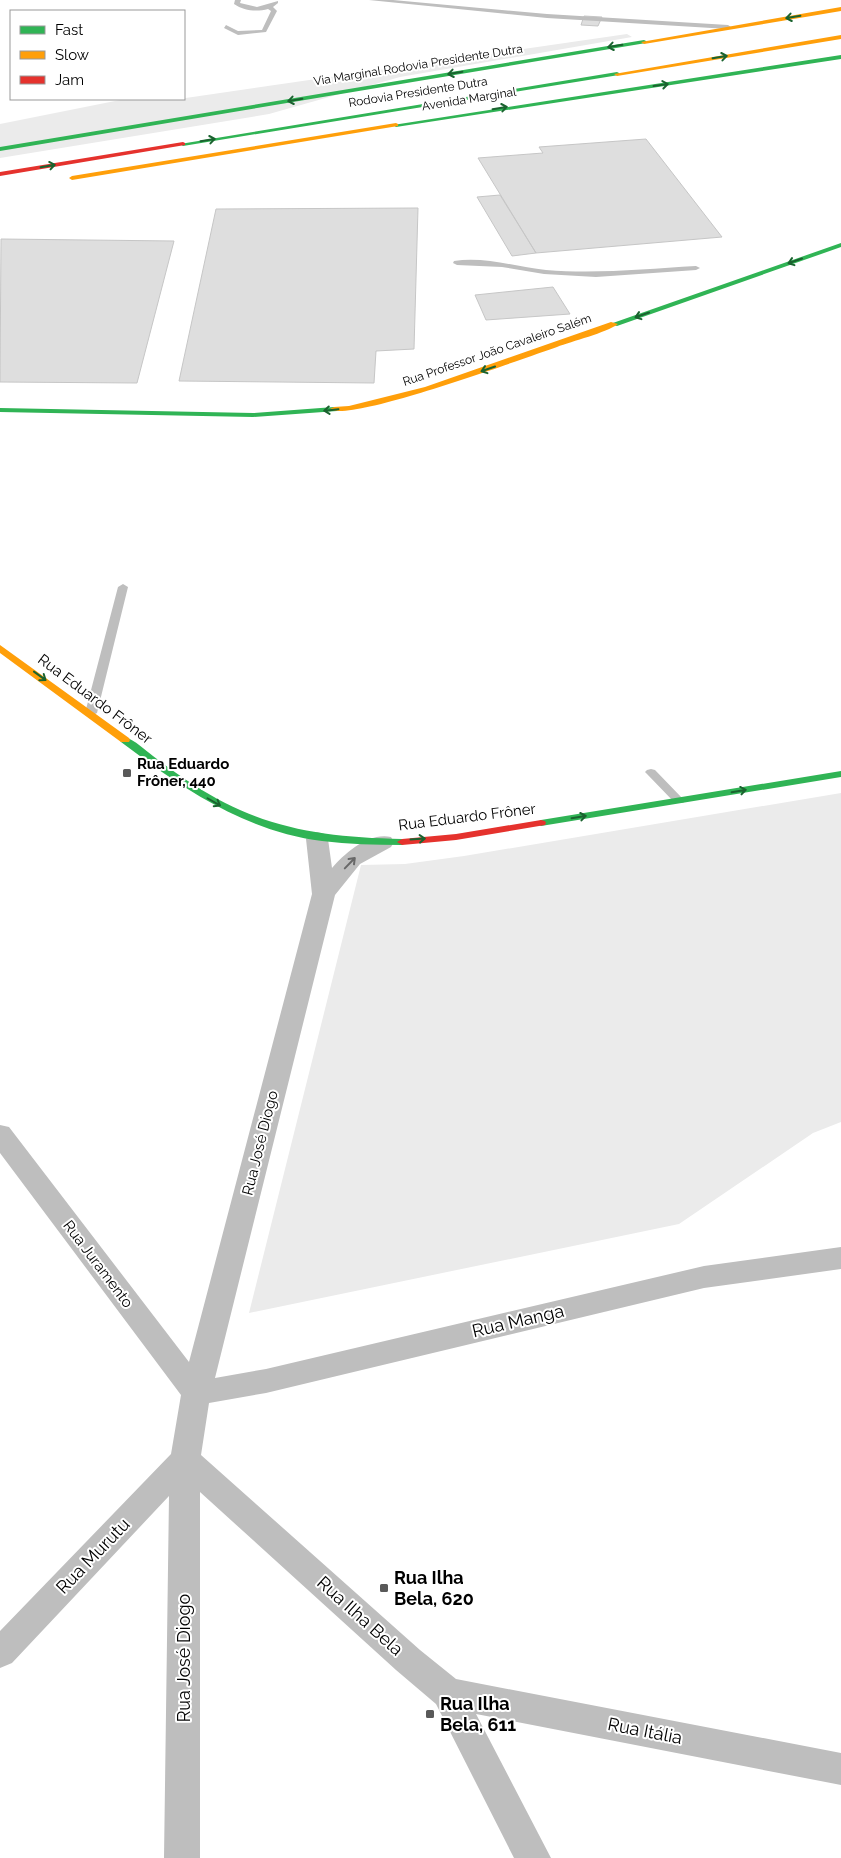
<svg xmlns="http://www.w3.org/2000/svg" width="841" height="1858" viewBox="0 0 841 1858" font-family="Raleway,sans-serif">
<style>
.green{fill:#ebebeb}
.building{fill:#dedede;stroke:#c6c6c6}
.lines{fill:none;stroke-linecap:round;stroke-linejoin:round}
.lane{fill:#bebebe;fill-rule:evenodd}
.street{fill:#bebebe;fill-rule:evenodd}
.fast{fill:#30b455;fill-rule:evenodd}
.slow{fill:#ff9f0a;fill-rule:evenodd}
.jam{fill:#e5322d;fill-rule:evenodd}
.oneway{stroke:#1a632f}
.oneway2{stroke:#686868}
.poi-dot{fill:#595959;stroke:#fff;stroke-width:2}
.labels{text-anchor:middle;stroke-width:4;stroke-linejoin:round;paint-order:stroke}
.far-street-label{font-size:12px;fill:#000;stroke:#fff}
.street-label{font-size:15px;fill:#000;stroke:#fff}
.poi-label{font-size:15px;font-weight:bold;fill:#000;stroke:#fff;text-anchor:start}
.near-street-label{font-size:18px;fill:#000;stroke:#fff}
.near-poi-label{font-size:18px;font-weight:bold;fill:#000;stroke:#fff;text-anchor:start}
</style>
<rect width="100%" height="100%" fill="#fff"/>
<!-- green -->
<path class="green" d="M627,34L632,37L400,77L269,114L0,158V124L125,99H179Z
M841,793V1122L813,1133L679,1224L249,1313L361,865L405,864L464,856Z"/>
<!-- building -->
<path class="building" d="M584,16L602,17L598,26L581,25Z
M646,139L722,237L536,253L478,158L543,153L539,147Z
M500,195L536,253L512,256L477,197Z
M418,208L414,349L376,351L374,383L179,381L216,209Z
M1,239L174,241L137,383L0,382Z
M553,287L570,314L486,320L475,295Z"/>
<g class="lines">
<!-- lane -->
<path class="lane" d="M235,0H241L240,3L257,7L278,1V3L273,7L277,11L266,32L238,35L224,28L226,25L238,31L262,30L271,11L268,9C257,12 244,11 234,4Z
M369,0H393L547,14L728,25L731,27L728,29L547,18Z
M454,261C484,256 516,267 546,270C596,274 646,269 696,266L700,268L696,270L596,277L544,274L502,267L457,265L453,263Z
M123,584L128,587L97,713L91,716L87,715L85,713L118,587Z
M651,769L655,770L683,799L685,801L683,803H675L647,774L645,772L647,770Z"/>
<!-- street -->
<path class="street" d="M317,832L325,834L328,839L332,868C345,853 369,832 391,837L394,842L391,847L360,864L335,895L215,1378L266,1369L704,1266L841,1247V1269L704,1288L266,1393L209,1403L201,1455L420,1650L456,1679L841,1753V1785L476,1714L551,1858H514L436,1704L396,1670L200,1492V1858H164L169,1496L12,1663L0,1668V1631L171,1454L181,1395L0,1153V1125L9,1127L189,1362L312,894L306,839L309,834Z"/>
<!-- fast -->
<path class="fast" d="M644,40L646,41V43L0,151V147Z
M841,55V59L396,127L393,125Z
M617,72L619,73V75L183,146L180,144Z
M841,243V247L617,326L610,324Z
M334,407H337V411L253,417L0,412V408L253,413Z
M125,737C135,740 145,750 153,756C166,766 180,776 194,785C262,829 323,837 402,839L407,842L402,845C375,845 348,844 322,841C244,831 182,788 121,742L120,740Z
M841,771V777L541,826L536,823L541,820Z"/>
<!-- slow -->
<path class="slow" d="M841,7V11L644,44L641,42Z
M841,35V39L617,76L614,74Z
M396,123L398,124V126L72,180L69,178L72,176Z
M611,322L618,324C606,333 572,341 557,347C527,357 349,423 330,409L334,407L349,406L425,387Z
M0,645L129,738L130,740L129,742H121L0,653Z"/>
<!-- jam -->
<path class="jam" d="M183,142L185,143V145L0,176V172Z
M541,820L545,821L546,823L545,825L456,840L402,845L397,842L402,839L456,834Z"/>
</g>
<!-- one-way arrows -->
<defs><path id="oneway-shaft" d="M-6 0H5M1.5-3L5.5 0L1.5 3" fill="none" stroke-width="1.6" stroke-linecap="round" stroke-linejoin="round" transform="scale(1.25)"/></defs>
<g class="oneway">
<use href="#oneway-shaft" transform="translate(793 17) rotate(171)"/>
<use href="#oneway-shaft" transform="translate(615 46) rotate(171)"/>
<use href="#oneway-shaft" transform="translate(720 57) rotate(-9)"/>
<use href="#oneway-shaft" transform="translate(455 73) rotate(171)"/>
<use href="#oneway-shaft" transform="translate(661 85) rotate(-8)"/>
<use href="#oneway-shaft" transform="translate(295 100) rotate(171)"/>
<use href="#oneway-shaft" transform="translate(500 108) rotate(-9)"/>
<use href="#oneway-shaft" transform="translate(208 140) rotate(-9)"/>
<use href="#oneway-shaft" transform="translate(48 166) rotate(-10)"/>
<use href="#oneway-shaft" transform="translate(795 261) rotate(161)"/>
<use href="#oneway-shaft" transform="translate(642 315) rotate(161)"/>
<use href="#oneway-shaft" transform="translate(488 369) rotate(161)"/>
<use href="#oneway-shaft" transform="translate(331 410) rotate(174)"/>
<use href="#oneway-shaft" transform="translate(40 676) rotate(36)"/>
<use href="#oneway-shaft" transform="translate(739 791) rotate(-10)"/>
<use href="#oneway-shaft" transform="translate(214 802) rotate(30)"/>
<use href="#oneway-shaft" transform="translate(579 817) rotate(-9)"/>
<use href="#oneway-shaft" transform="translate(418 839) rotate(-4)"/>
</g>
<use class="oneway2" href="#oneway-shaft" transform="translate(350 863) rotate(-46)"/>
<!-- markers -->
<g class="poi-dot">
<rect x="122" y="768" width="10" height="10" rx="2.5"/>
<rect x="379" y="1583" width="10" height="10" rx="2.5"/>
<rect x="425" y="1709" width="10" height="10" rx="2.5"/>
</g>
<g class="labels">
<!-- far-street labels -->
<g class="far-street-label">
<text transform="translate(418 65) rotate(-9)" y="4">Via Marginal Rodovia Presidente Dutra</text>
<text transform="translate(418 92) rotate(-9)" y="4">Rodovia Presidente Dutra</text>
<text transform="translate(469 99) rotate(-9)" y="4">Avenida Marginal</text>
<text transform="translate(497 350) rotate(-19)" y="4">Rua Professor João Cavaleiro Salém</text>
</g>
<!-- street labels -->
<g class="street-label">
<text transform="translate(95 699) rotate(37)" y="5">Rua Eduardo Frôner</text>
<text transform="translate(467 817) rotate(-7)" y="5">Rua Eduardo Frôner</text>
<text transform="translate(260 1143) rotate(-76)" y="5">Rua José Diogo</text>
<text transform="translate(98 1264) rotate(53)" y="5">Rua Juramento</text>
</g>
<!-- poi labels -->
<g class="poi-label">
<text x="137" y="769">Rua Eduardo<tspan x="137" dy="17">Frôner, 440</tspan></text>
</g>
<!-- near-street labels -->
<g class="near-street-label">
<text transform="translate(518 1321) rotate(-13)" y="6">Rua Manga</text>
<text transform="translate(93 1556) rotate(-46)" y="6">Rua Murutu</text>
<text transform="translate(360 1616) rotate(42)" y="6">Rua Ilha Bela</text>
<text transform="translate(184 1658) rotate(-90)" y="6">Rua José Diogo</text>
<text transform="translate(645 1731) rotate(11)" y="6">Rua Itália</text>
</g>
<!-- near-poi labels -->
<g class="near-poi-label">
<text x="394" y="1584">Rua Ilha<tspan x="394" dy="21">Bela, 620</tspan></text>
<text x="440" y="1710">Rua Ilha<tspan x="440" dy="21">Bela, 611</tspan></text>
</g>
</g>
<!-- legend -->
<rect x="10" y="10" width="175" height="90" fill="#ffffff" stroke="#999999"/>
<rect x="20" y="26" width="25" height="8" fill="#30b455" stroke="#999999"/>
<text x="55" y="35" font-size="15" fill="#000000">Fast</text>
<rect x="20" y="51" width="25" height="8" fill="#ff9f0a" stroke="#999999"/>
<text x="55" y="60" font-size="15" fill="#000000">Slow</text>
<rect x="20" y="76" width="25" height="8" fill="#e5322d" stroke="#999999"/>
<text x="55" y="85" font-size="15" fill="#000000">Jam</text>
</svg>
